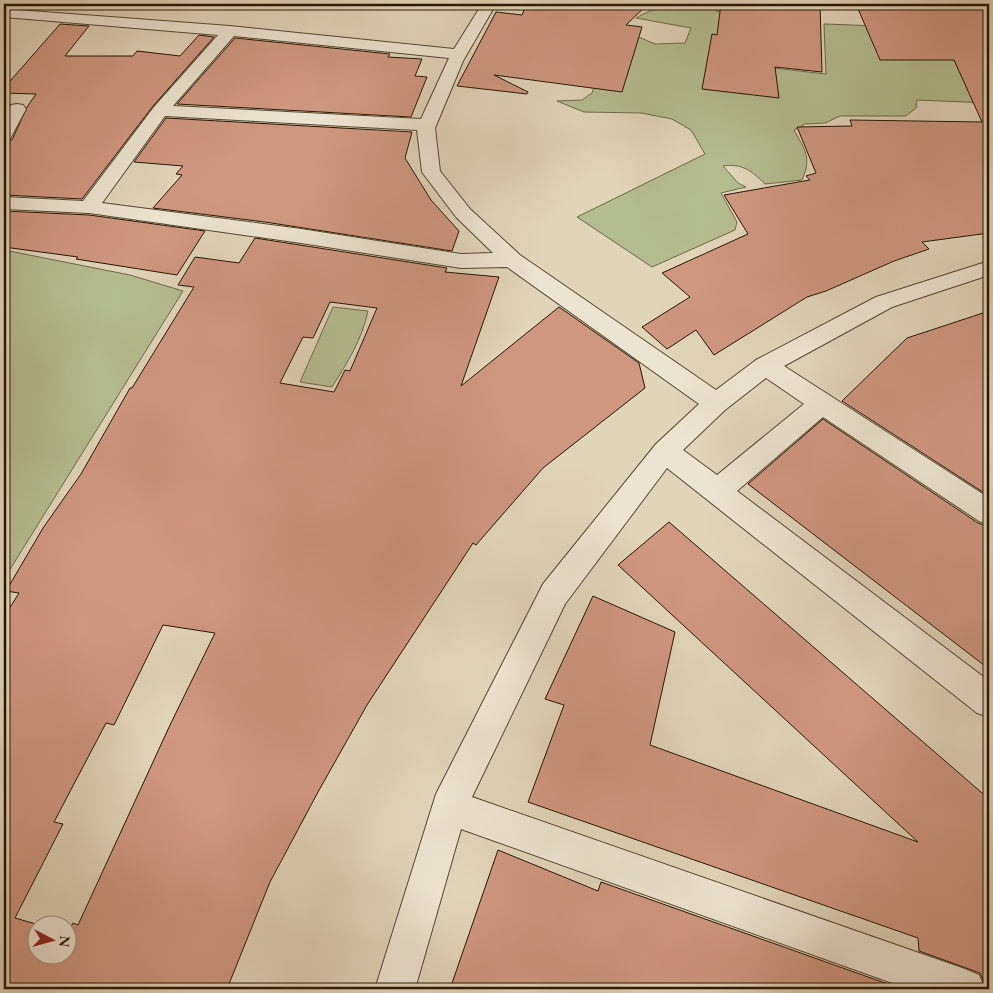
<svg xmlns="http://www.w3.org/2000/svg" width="993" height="993" viewBox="0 0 993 993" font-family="'EB Garamond',serif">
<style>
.green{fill:#b4bd8e;stroke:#6d6a48}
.building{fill:#d0977f;stroke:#261601;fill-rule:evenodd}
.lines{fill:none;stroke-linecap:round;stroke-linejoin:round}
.minor-casing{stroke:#55462f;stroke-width:2}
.minor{fill:#ece4d2;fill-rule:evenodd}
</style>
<rect width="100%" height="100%" fill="#e1d5b9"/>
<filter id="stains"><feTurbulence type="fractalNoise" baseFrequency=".004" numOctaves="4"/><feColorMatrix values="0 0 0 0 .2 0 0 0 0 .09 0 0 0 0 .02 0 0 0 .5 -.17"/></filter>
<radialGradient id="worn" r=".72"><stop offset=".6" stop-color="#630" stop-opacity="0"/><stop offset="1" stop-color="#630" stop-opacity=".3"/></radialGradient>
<!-- green -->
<path class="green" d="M662,4H716V11L759,17L755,66L826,74L824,24L989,30V103L917,100L916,108L906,116H840L825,123L805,124L794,130C805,150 812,158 802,180L765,184C752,171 742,163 723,166L738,183L746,187L721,193L737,222L735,230L652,267L577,217L705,154L691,130L672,119L641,113L584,112L557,101L582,100L592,93L613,34L641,38L655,44L685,43L691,28L636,18C645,12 654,11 662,4Z
M4,250L130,275L183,291L4,579Z
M333,307L368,311C362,339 348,362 332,387L300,382Z"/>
<!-- building -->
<path class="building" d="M535,4H648L626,25L642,27L622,92L494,75L528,92L527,94L457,86L496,12L522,15L526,5L535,6Z
M721,4H820L822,72L775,67L779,98L702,89L712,34L717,35Z
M856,4H989V233L922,242L929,249L894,261L826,291L807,297L714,355L696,330L667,349L642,327L690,297L662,273L748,234L724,195L810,180L806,176L816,173L797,127L852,126L850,120L982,122L954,60H880Z
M60,24L89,26L65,56H133L137,51L180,56L199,35L214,37L153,106L82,199L4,195V143L12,140L27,107L36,94L4,93V88Z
M235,38L390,54L388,57L422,59L415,76L427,77L411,117L177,104Z
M166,118L412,132L405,158L431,200L459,231L452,251L265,222L153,208L182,175L176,174L183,166L134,162Z
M4,211L89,215L205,231L177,275L76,259L78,257L4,247Z
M255,238L447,268L445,272L499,277L461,386L559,307L639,363L645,388L543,468L476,545L473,543L367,705L318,792L270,882L227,989H4V617L19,593L6,591L43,528L81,474L130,388H132L194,287L178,285L195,257L239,263ZM330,302L377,308L350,371L345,370L334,392L280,383L303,337L313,338ZM163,625L215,633L170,725L78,925L73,923L68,932V956H38V926H43L15,918L63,824L54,822L106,723L114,725Z
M989,311V496L842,401L907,338Z
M823,419L978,523L989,527V669L748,484Z
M669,522L989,799V986L985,984L980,973L919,951L918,938L528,802L564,705L545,699L593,596L675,632L650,745L918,842L618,565Z
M498,850L598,891L601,882L899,988V989H450Z"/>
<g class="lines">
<!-- minor casing -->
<g class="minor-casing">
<path id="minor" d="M482,4H496L463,61L435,128L440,171L470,209L520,255L716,390L756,360L876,297L989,261V275L892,307L784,366L989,498V525L979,521L823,417L737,491L989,681V717L977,713L667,468L565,604L472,797L965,969L979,975L985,989H909L461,829L415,989H375L436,794L543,584L656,444L699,404L507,267L461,268L301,243L89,213L4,209V197L83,201L154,107L218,35L4,17V9L230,26L454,49ZM234,36L449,58L421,119L173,106ZM165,116L417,130L422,172L456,217L493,253L461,254L301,229L102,203ZM766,378L804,404L717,475L683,450L725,410Z
M17,104L23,105L26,109L10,139L4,140V118L11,105Z"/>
</g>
<!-- minor -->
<use href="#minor" class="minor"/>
</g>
<!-- margin -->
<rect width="993" height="993" fill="none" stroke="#e1d5b9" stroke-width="20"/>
<rect x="5" y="5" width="983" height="983" fill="none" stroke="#261601" stroke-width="2.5"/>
<rect x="10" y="10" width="973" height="973" fill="none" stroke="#261601"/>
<!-- north arrow -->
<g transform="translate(52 940) rotate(96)"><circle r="24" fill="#ece4d2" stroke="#9d927e"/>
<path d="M0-4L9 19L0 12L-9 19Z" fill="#8f2418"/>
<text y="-8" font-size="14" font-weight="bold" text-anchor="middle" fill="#261601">N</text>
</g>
<rect width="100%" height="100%" filter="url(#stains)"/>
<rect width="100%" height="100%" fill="url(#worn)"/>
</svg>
